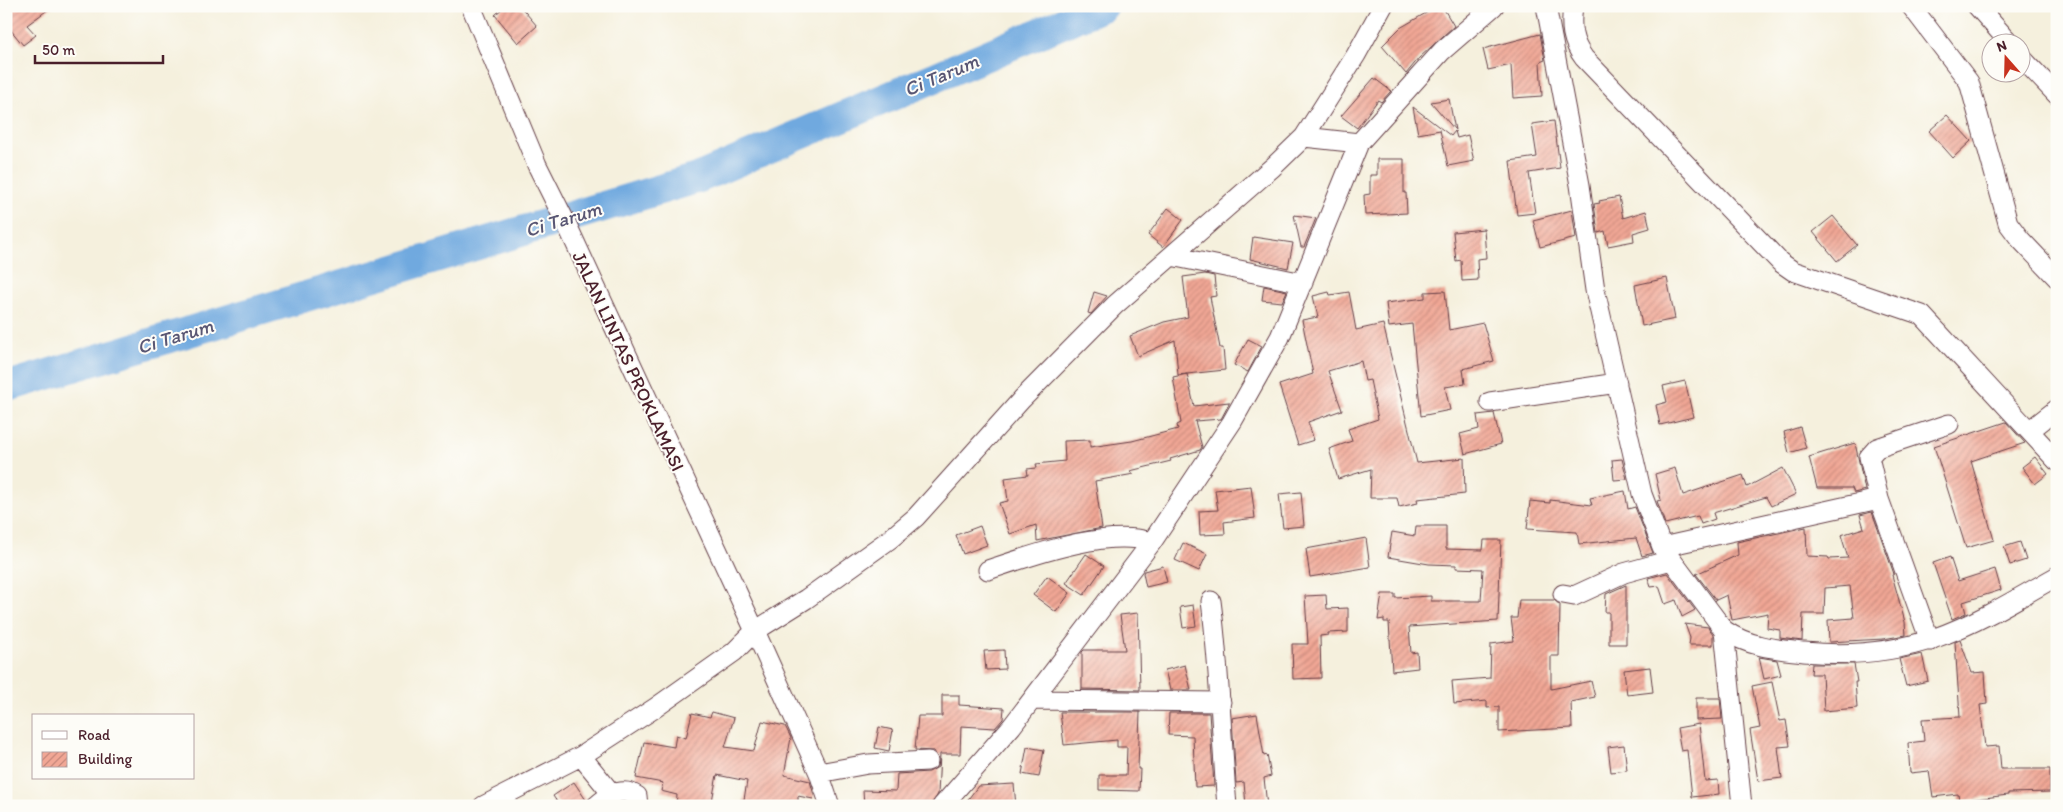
<svg xmlns="http://www.w3.org/2000/svg" width="2063" height="812" viewBox="0 0 2063 812" font-family="Itim,sans-serif">
<style>
.lines{fill:none;stroke-linecap:round;stroke-linejoin:round}
.river{stroke:#70a9df;stroke-width:31}
.building{fill:url(#building-hatch)}
.minor-casing{stroke:#643e46;stroke-width:21}
.minor{stroke:#fff;stroke-width:19}
.labels{text-anchor:middle;stroke-width:4;stroke-linejoin:round;paint-order:stroke}
.street-label{font-size:19px;fill:#4a1f2b;stroke:#fdfcf7}
.water-label{font-size:20px;font-style:italic;fill:#595673;stroke:#fdfcf7}
</style>
<defs>
<pattern id="building-hatch" width="6" height="6" patternUnits="userSpaceOnUse" patternTransform="scale(1.25)"><rect width="6" height="6" fill="#f1a795"/><path d="M-1 1l2-2M0 6l6-6M5 7l2-2" fill="none" stroke="#c5877a"/></pattern>
</defs>
<rect width="100%" height="100%" fill="#fdfcf7"/>
<filter id="ink" filterUnits="userSpaceOnUse"><feTurbulence type="fractalNoise" baseFrequency=".02" numOctaves="2"/><feDisplacementMap in="SourceGraphic" scale="10" xChannelSelector="R" yChannelSelector="G"/><feConvolveMatrix kernelMatrix="1 2 1 2 8 2 1 2 1" color-interpolation-filters="sRGB"/></filter>
<filter id="wash" filterUnits="userSpaceOnUse"><feTurbulence type="fractalNoise" baseFrequency=".0096" numOctaves="4" result="noise"/><feDisplacementMap in="SourceGraphic" scale="20" xChannelSelector="R" yChannelSelector="G"/><feGaussianBlur stdDeviation="1.12" result="paint"/><feColorMatrix in="noise" values="0 0 0 0 0 0 0 0 0 0 0 0 0 0 0 0 0 1.4 0 .05"/><feComposite in="paint" operator="in"/></filter>
<g filter="url(#wash)">
<rect width="100%" height="100%" fill="#f5f0dd"/>
<g class="lines">
<!-- river -->
<path class="river" d="M6,387L698,178L1103,6"/>
</g>
<g id="blocks">
<!-- building -->
<path class="building" d="M6,6H53L27,25L36,35L23,45L6,24Z
M505,6H520L537,26L518,43L495,15Z
M1438,6H1442L1454,26L1419,58L1406,74L1382,46L1400,28Z
M1540,34L1545,60L1540,62L1542,96L1513,98L1511,65L1488,70L1483,49Z
M1374,78L1391,91L1381,102L1378,100L1357,128L1341,116Z
M1449,99L1455,130L1431,102Z
M1413,107L1451,136L1455,131L1457,138L1468,135L1474,161L1448,166L1440,130L1418,134Z
M1947,115L1971,141L1953,158L1929,131Z
M1554,121L1560,168L1529,173L1535,213L1517,215L1510,161L1537,157L1532,124Z
M1377,159H1404V193H1406L1407,213L1365,215L1364,195L1370,194V175H1377Z
M1619,197L1623,218L1646,211L1650,228L1633,233L1634,241L1608,246L1605,231L1598,233L1594,204L1600,203L1599,201Z
M1168,208L1183,220L1163,247L1148,235Z
M1572,210L1576,238L1540,247L1533,220Z
M1294,215L1316,218L1304,247H1301Z
M1833,216L1857,245L1837,261L1813,232Z
M1484,229L1486,258L1477,259L1478,280L1462,281L1461,260L1456,261L1453,232Z
M1253,237L1293,243L1288,268L1250,259Z
M1205,274L1214,276L1216,296L1210,297L1220,348H1223L1225,370L1187,374L1194,406L1229,402V404L1221,419L1195,421L1202,447L1200,450L1170,459L1171,461L1130,471L1134,474L1095,481L1102,528L1037,541L1036,525L1010,534L999,503L1008,501L1005,478L1028,475L1027,469L1037,468L1036,464L1065,461L1064,441L1090,440V447L1132,441L1178,429L1177,425L1181,423L1173,377L1187,374L1178,375L1175,340L1138,356L1130,336L1164,322L1188,317L1183,277Z
M1667,278L1675,319L1642,326L1635,285Z
M1264,286L1287,291L1282,302L1262,300Z
M1445,291L1449,330L1483,323L1494,361L1463,369L1465,384L1445,387L1450,410L1421,416L1412,324L1389,327L1386,303L1425,298V292Z
M1094,292L1107,296L1091,314L1088,313Z
M1329,292L1330,295L1349,292L1356,330L1383,324L1417,463L1464,458L1465,494L1417,499L1418,503L1399,507L1397,498H1370L1371,469L1338,479L1329,449L1352,441L1348,429L1378,419L1370,380L1365,381L1361,361L1328,371L1342,410L1308,422L1314,440L1298,445L1279,385L1313,374L1302,320L1318,317L1313,296Z
M1248,339L1262,346L1248,372L1234,365Z
M1685,381L1693,417L1660,425L1656,405L1667,402L1663,386Z
M1494,413L1501,444L1465,454L1460,434L1479,429L1477,415Z
M2006,422L2025,443L1971,461L1994,540L1966,548L1934,446Z
M1800,427L1806,448L1789,453L1784,432Z
M1855,443L1865,490L1854,493L1852,488H1817L1809,457Z
M2035,457L2048,474L2035,484L2022,467Z
M1622,459L1627,479L1614,480L1612,460Z
M1675,468L1683,495L1743,475L1747,487L1783,468L1796,494L1771,506L1766,497L1713,513L1715,519L1701,524L1698,516L1665,524L1657,501L1661,500L1655,474Z
M1251,486L1255,518L1224,522L1225,534L1200,535L1199,511L1218,510L1215,490Z
M1625,491L1628,509L1635,507L1653,553L1642,556L1636,538L1579,544L1577,532L1527,529L1530,501L1550,503V500L1592,505L1590,498Z
M1301,492L1304,526L1283,528L1279,494Z
M1872,512L1894,574L1892,575L1905,622L1906,635L1883,639L1829,642L1828,620L1854,618L1850,586L1825,588L1824,614H1803L1802,641L1780,638V630L1767,628L1768,613L1732,620L1727,595L1716,600L1696,574L1738,555L1737,542L1806,527L1807,556L1828,557L1829,559L1848,558L1841,535L1864,528L1860,515Z
M980,526L987,545L963,554L956,535Z
M1416,526H1446V549L1483,550L1484,540H1501L1498,621L1409,627L1411,653L1417,652L1418,668L1392,671L1389,622H1384V619L1378,620L1382,594H1395V598L1431,596V601H1481L1483,569L1456,568V565L1429,564L1388,557L1392,532L1415,536Z
M1366,538L1370,567L1310,577L1306,549Z
M2020,542L2026,560L2010,565L2004,547Z
M1183,543L1207,554L1199,571L1175,560Z
M1086,554L1104,566L1084,595L1066,583Z
M1950,557L1958,581L1995,569L2001,590L1963,602L1966,613L1952,619L1933,563Z
M1163,566L1167,582L1146,587L1143,573L1144,571Z
M1667,573L1695,610L1682,617L1676,600L1665,604L1659,586L1651,587L1648,578Z
M1047,576L1070,593L1056,612L1033,595Z
M1626,585V644H1609V612H1605L1606,594Z
M1326,595L1327,609L1348,608V632L1328,633V635L1320,636L1321,678L1293,679L1292,644H1308L1305,596Z
M1519,600H1554L1560,605L1559,656H1551V689L1591,681L1595,697L1571,702L1572,728L1499,732V707L1487,708V701L1454,704L1452,681L1490,678L1491,644L1514,641L1511,618H1517Z
M1193,605L1196,626L1183,628L1180,607Z
M1138,613L1140,690L1082,689V652L1084,650H1125L1120,615Z
M1685,624L1708,627L1713,634V645H1689L1690,638Z
M1960,640L1972,673L1985,672L1987,704L1980,705L1985,747L1999,746L2001,769H2050V792L2008,793V795L1959,801L1958,794L1933,797L1929,771L1910,773L1908,743L1924,741L1922,719L1960,717L1955,642Z
M1004,650L1005,669L986,670L984,651Z
M1922,654L1928,681L1906,686L1899,659Z
M1759,657L1777,660L1781,675L1764,679Z
M1812,664H1854L1857,682H1855L1857,708L1824,711L1822,674H1811Z
M1185,665L1191,690H1170L1165,670Z
M1650,667L1653,692L1627,695L1624,670Z
M1772,682L1780,721L1786,720L1790,746L1778,747L1782,778L1758,781L1750,730L1760,728L1752,686Z
M942,695H959V705L1004,708L1003,719L995,728L961,726L960,754H940L938,794L931,806H864L863,790L896,791L897,774L929,772L938,767L939,760L934,751L915,750L918,716H942Z
M1696,698H1720L1722,719L1696,720Z
M712,712L734,718L725,747L754,751L762,721L785,726L791,738L784,775L810,781L814,795L813,799L798,796V806H743L747,781L717,775L711,806H676L677,795L661,791L663,783L636,778L644,742L674,747L676,735L686,738L692,713L710,717Z
M1060,712H1140L1138,769H1140L1139,791L1099,790V775H1126L1127,747H1117V740L1064,745Z
M1169,713H1209L1214,786L1195,787L1193,736L1168,735Z
M1257,714L1264,756L1267,755L1271,776L1264,778L1267,806H1246L1244,782L1236,783L1232,718Z
M1699,724L1705,781L1718,780L1719,794L1692,797L1687,750L1681,751L1677,728Z
M879,727L893,730L889,751L875,748Z
M1624,745L1627,770L1611,772L1608,747Z
M1027,747L1044,750L1039,777L1022,774Z
M574,782L586,800L577,806H560L553,796Z
M1014,784L1016,806H963L978,786Z"/>
</g>
</g>
<g filter="url(#ink)">
<use href="#blocks" fill-opacity="0" stroke="#643e46" stroke-width="1"/>
<g class="lines">
<!-- minor casing -->
<g class="minor-casing">
<path id="minor" d="M471,6L537,165L567,225L755,631L819,773L830,806
M1546,6L1580,185L1595,290L1642,494L1662,547L1724,630L1742,806
M1573,6C1570,27 1572,42 1584,58L1780,262L1793,271L1922,315L2057,461
M1911,6L1969,82L2008,223L2020,239L2057,278
M1977,6L2009,42
M2020,56L2057,95
M1304,137L1359,143
M1171,256L1303,283
M1490,402L1617,383
M2029,431L2057,409
M1662,547L1879,499
M988,570C1033,555 1106,528 1152,542
M1563,594L1574,596L1624,573L1671,560
M1211,601C1220,669 1221,737 1227,806
M1724,630C1749,647 1775,649 1804,652C1912,662 1967,628 2057,576
M1930,641L1879,499L1869,457L1877,448L1949,424
M1033,700L1221,702
M581,756L612,794
M819,773L868,764L928,761
M483,806L581,756L655,708L734,652L755,631L806,599L890,539L916,517L1022,399L1115,305L1273,167L1304,137L1356,55L1383,6
M596,806C608,795 622,786 637,796L638,806
M942,806L1012,726L1152,542L1232,422L1280,337L1359,143L1442,51L1494,6"/>
</g>
<!-- minor -->
<use href="#minor" class="minor"/>
</g>
</g>
<g class="labels">
<!-- street labels -->
<g class="street-label">
<text transform="translate(629 361) rotate(65)" y="7">JALAN LINTAS PROKLAMASI</text>
</g>
<!-- water labels -->
<g class="water-label">
<text transform="translate(941 75) rotate(-23)" y="7">Ci Tarum</text>
<text transform="translate(563 219) rotate(-17)" y="7">Ci Tarum</text>
<text transform="translate(175 336) rotate(-17)" y="7">Ci Tarum</text>
</g>
</g>
<!-- margin -->
<rect width="2063" height="812" fill="none" stroke="#fdfcf7" stroke-width="25"/>
<!-- legend -->
<rect x="32" y="714" width="162" height="65" fill="#fdfcf7" stroke="#b5a4a5"/>
<rect x="42" y="731" width="25" height="8" fill="#ffffff" stroke="#b5a4a5"/>
<text x="78" y="740" font-size="15" fill="#4a1f2b">Road</text>
<rect x="42" y="752" width="25" height="15" fill="url(#building-hatch)" stroke="#b5a4a5"/>
<text x="78" y="764" font-size="15" fill="#4a1f2b">Building</text>
<!-- north arrow -->
<g transform="translate(2006 58) rotate(340)"><circle r="24" fill="#fdfcf7" stroke="#b5a4a5"/>
<path d="M0-4L9 19L0 12L-9 19Z" fill="#c8321e"/>
<text y="-8" font-size="14" font-weight="bold" text-anchor="middle" fill="#4a1f2b">N</text>
</g>
<!-- scale -->
<path d="M35 55v8h128v-8" fill="none" stroke="#4a1f2b" stroke-width="2.5"/>
<text x="42" y="55" font-size="15" fill="#4a1f2b" stroke="#fdfcf7" stroke-width="4" paint-order="stroke">50 m</text>
</svg>
